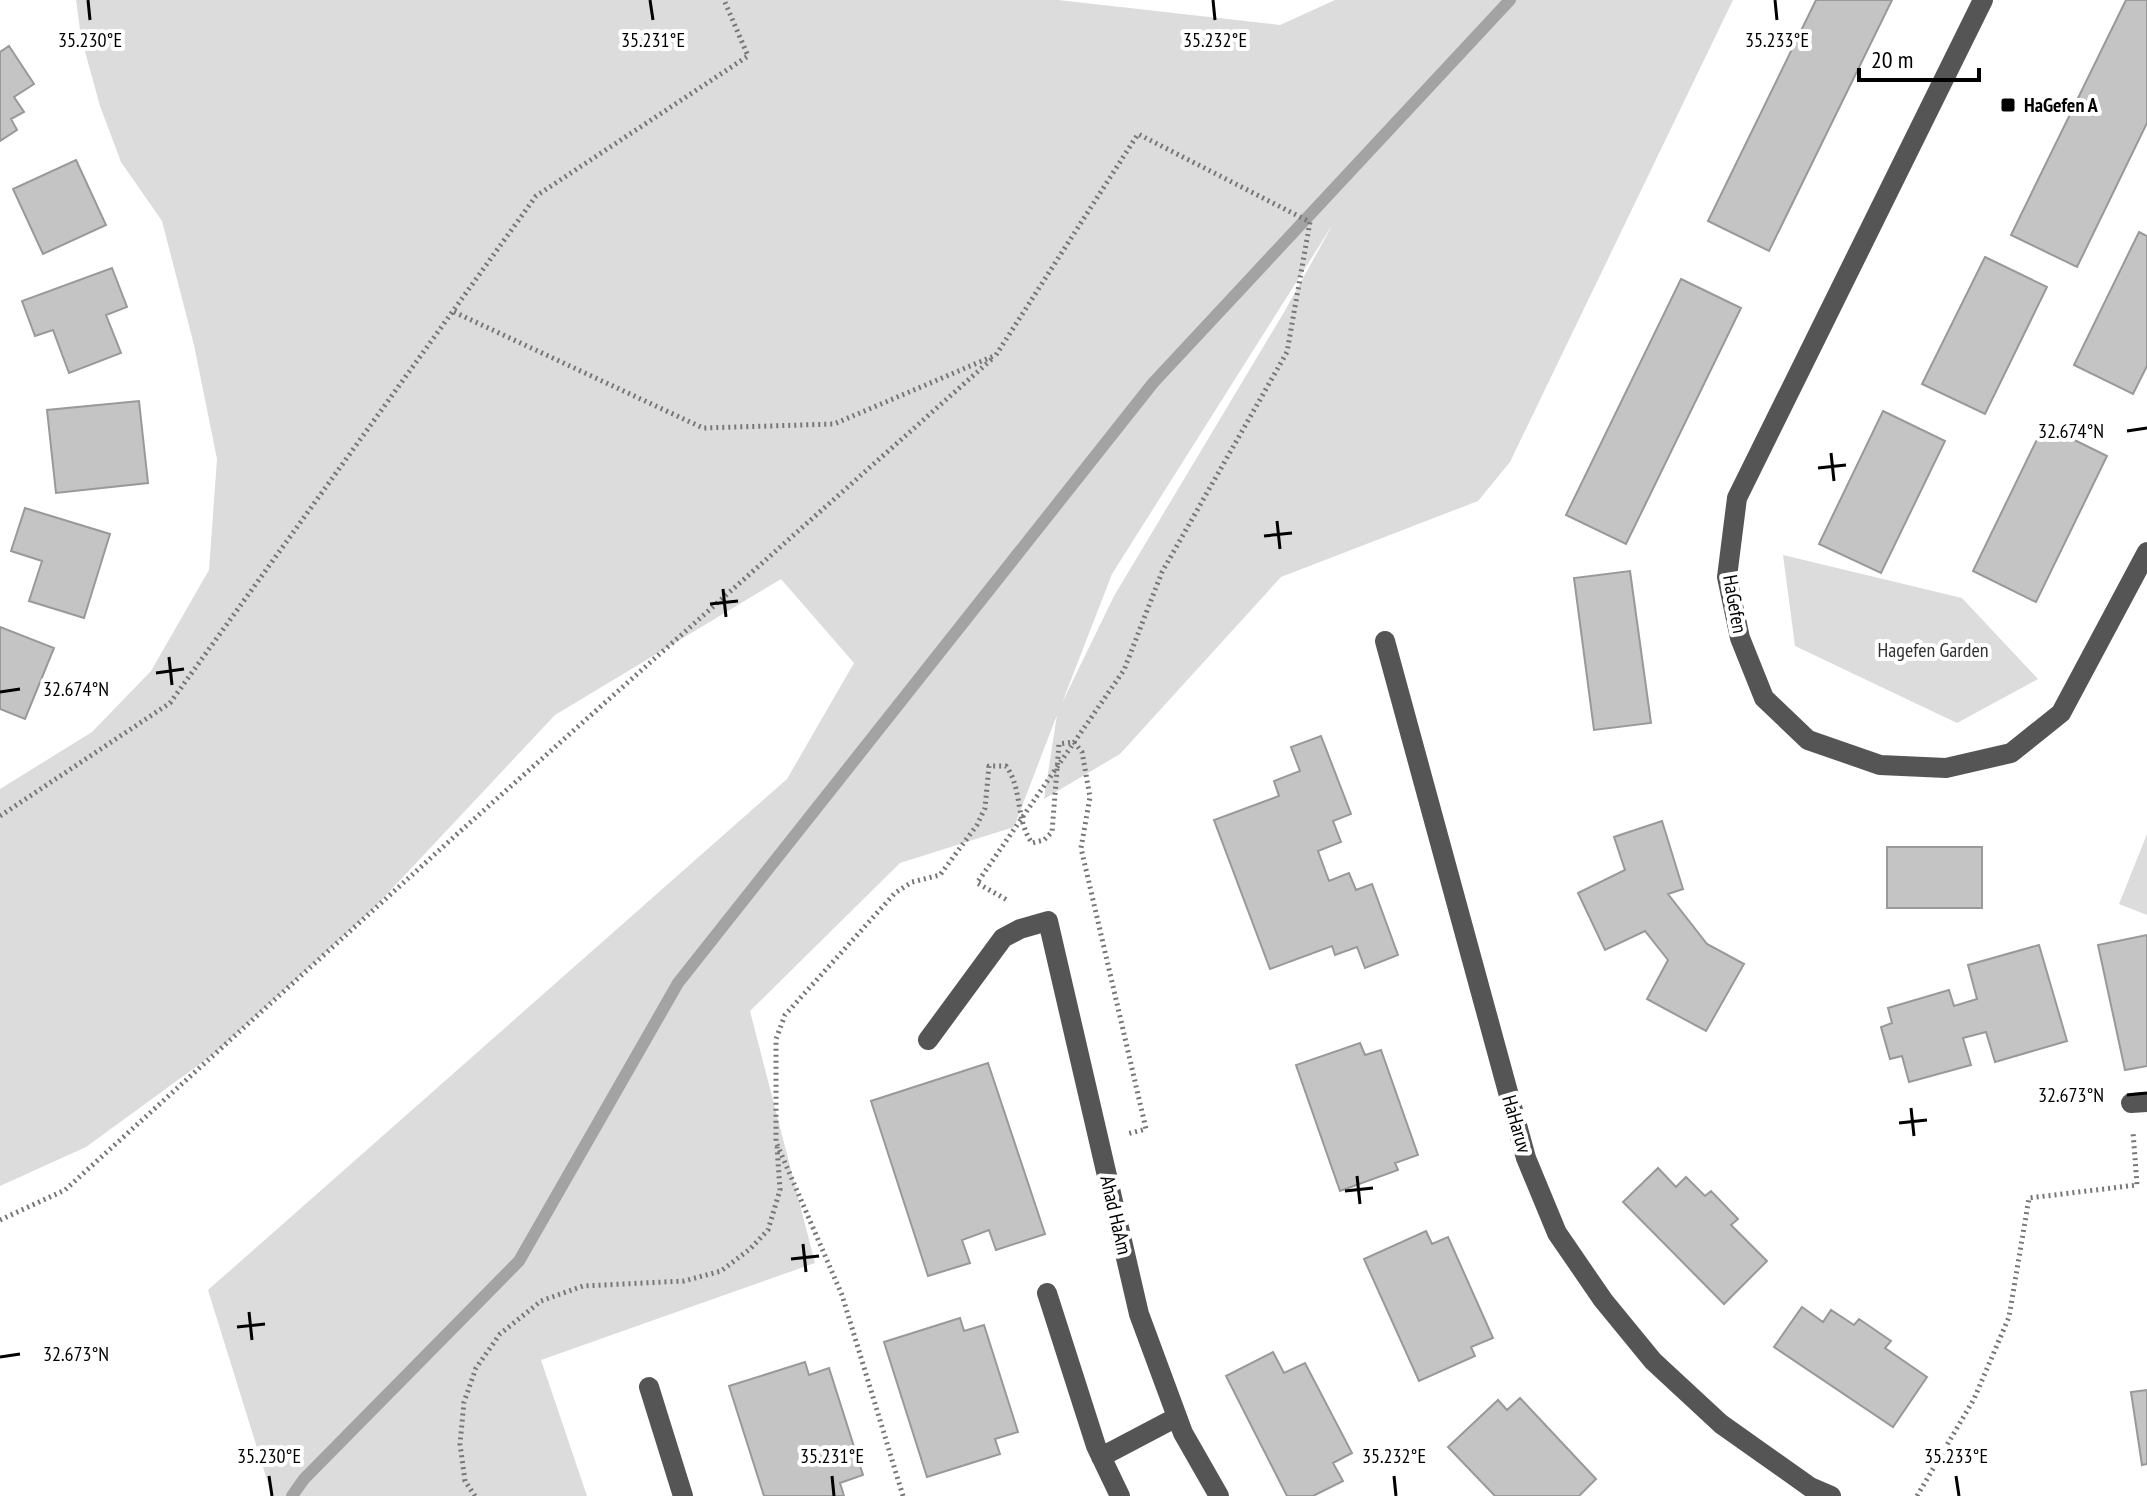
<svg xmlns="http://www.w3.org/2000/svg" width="2147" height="1496" viewBox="0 0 2147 1496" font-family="'PT Sans Narrow',sans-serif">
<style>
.green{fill:#dcdcdc;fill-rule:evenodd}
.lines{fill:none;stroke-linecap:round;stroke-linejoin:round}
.stream{stroke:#a3a3a3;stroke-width:12}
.building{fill:#c4c4c4;stroke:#999;stroke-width:2}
.path{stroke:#777;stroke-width:5;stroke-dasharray:2 4;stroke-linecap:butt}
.minor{stroke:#555;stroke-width:20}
.ticks{fill:none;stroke:#000;stroke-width:3}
.poi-dot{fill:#000;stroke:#fff;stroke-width:3}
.labels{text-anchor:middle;stroke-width:8;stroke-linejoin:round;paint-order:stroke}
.poi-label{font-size:20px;font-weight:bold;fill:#000;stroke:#fff;text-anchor:start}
.street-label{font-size:20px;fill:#000;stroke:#fff}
.park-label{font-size:20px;fill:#333;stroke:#fff}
.ticks-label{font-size:20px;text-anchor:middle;fill:#000;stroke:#fff;stroke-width:8;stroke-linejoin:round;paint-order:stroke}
</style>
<rect width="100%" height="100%" fill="#fff"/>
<!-- green -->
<path class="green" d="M76,0H1058L1280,25L1335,0H1733L1510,462L1478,501L1281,577L1120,754L1044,799L1057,715L1014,827L900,863L750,1011L815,1263L541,1360L587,1496H272L208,1290L787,779L854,663L781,579L555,715L373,909L215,1053L86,1147L0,1186V789L92,732L151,671L209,570L217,459L194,345L162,221L121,162L100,106L81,37ZM1333,224L1283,314L1114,596L1062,703L1112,574Z
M1783,555L1962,598L2038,679L1957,723L1795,646Z
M2147,834V915L2119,904Z"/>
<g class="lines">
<!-- stream -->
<path class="stream" d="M292,1496L304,1479L519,1261L678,983L1153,383L1510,0"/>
</g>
<!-- building -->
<path class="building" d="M1816,0H1892L1769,251L1708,221Z
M2126,0H2147V123L2077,267L2011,235Z
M9,46L34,84L14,97L24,112L11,119L17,130L0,141V52Z
M76,160L106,225L43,254L13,189Z
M2139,232L2147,236V366L2133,394L2074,365Z
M1985,257L2047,287L1985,414L1922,384Z
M112,268L127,307L106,315L121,353L69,373L53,330L35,336L22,301Z
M1681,279L1741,308L1626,544L1566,515Z
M139,401L148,483L56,493L47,410Z
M1883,411L1945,441L1881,573L1819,544Z
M2044,425L2107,456L2036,602L1973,571Z
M25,508L110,534L84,618L29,601L42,561L11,551Z
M1630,571L1651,723L1594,730L1574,578Z
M0,627L54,648L25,719L0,709Z
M1321,736L1351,814L1333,821L1341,842L1318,851L1329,881L1349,873L1356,890L1372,884L1398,955L1365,968L1357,947L1335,955L1332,946L1270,969L1214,820L1279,796L1274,781L1300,771L1291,747Z
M1662,821L1683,889L1668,894L1707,944L1744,964L1706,1031L1647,999L1668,960L1645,931L1605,950L1578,893L1625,870L1614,837Z
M1887,847H1982V908H1887Z
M2147,935V1066L2125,1070L2098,945Z
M2039,945L2067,1041L1995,1062L1986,1032L1963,1038L1971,1065L1909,1082L1902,1056L1890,1059L1881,1027L1892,1023L1888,1008L1949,990L1954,1006L1977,999L1968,965Z
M1360,1043L1365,1055L1381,1050L1418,1155L1395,1163L1398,1170L1340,1191L1296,1065Z
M988,1063L1045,1234L996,1250L989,1230L962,1240L970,1263L928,1276L871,1101Z
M1658,1168L1676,1187L1686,1177L1705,1196L1711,1191L1738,1219L1731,1225L1767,1261L1724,1304L1623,1202Z
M1426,1231L1432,1244L1448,1237L1493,1338L1471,1347L1475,1356L1419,1381L1364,1259Z
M1802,1307L1823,1322L1831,1310L1854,1325L1859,1319L1891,1341L1885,1348L1927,1377L1893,1427L1774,1347Z
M960,1318L964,1331L984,1325L1018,1432L995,1439L1000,1454L927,1477L884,1342Z
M1273,1352L1284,1373L1305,1363L1352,1453L1333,1463L1343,1481L1313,1496H1287L1226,1376Z
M805,1362L809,1375L829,1368L863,1475L840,1483L844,1496H764L729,1386Z
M2147,1390V1464L2142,1465L2131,1392Z
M1520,1398L1596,1479L1579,1496H1495L1448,1447L1498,1400L1507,1410Z"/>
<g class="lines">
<!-- path -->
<path class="path" d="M454,312L703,428L834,424L996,355L1138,134L1310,222L1287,352L1162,572L1124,670L977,883L1009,901
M0,816L170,703L536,196L748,56L724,0
M0,1220L65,1190L456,835L993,358
M475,1496L465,1481L460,1444L464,1402L476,1368L500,1334L541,1301L583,1286L684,1281L721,1271L750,1249L768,1230L780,1190L777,1147
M903,1496L842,1295L776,1142V1039L785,1015L895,893L912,882L940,875L977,825L985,808L989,766H1006C1023,789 1015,819 1032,843L1044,840L1052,832L1059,744L1074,742L1082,752L1090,797L1081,848L1146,1129L1127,1134
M1917,1496L1974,1399L2009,1317L2029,1198L2137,1185L2133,1132"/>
<!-- minor -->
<path class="minor" d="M1983,0L1737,498L1727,577L1740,638L1764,698L1808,740L1880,765L1946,768L2011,753L2061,713L2147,552
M1385,641L1526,1158L1557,1233L1603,1300L1653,1361L1721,1424L1810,1487L1831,1496
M928,1040L1003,938L1020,929L1048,921L1139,1314L1183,1433L1219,1496
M2131,1103L2147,1102
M1047,1293L1096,1446L1120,1496
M649,1387L683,1496
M1101,1457L1177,1417"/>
</g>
<!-- ticks -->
<path class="ticks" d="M88,0L90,20M650,0L653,20M1213,0L1215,20M1775,0L1777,20M2127,431L2147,428M1831,453L1834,481M1818,468L1846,465M1277,521L1280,549M1264,536L1292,533M723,589L726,617M710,604L738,601M169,657L172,685M156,673L184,669M0,692L20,689M2127,1095L2147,1093M1911,1108L1914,1136M1899,1123L1927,1120M1357,1176L1360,1204M1345,1191L1373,1188M803,1244L806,1272M791,1259L819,1256M249,1312L252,1340M237,1327L265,1324M0,1357L20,1354M269,1476L272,1496M832,1476L834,1496M1394,1476L1396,1496M1956,1476L1959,1496"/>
<!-- markers -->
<rect class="poi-dot" x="2000" y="97" width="16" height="16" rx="4"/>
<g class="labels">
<!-- poi labels -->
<g class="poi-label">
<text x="2024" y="112">HaGefen A</text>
</g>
<!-- street labels -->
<g class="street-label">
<text transform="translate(1735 604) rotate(80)" y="7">HaGefen</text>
<text transform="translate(1517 1124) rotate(74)" y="7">HaHaruv</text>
<text transform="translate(1116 1215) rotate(77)" y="7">Ahad HaAm</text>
</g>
<!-- park labels -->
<g class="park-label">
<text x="1933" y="657">Hagefen Garden</text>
</g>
</g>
<g class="ticks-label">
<text x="90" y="47">35.230°E</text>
<text x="653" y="47">35.231°E</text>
<text x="1215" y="47">35.232°E</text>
<text x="1777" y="47">35.233°E</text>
<text x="2071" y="438">32.674°N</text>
<text x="76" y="696">32.674°N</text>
<text x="2071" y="1102">32.673°N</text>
<text x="76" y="1361">32.673°N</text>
<text x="269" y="1463">35.230°E</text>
<text x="832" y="1463">35.231°E</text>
<text x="1394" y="1463">35.232°E</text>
<text x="1956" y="1463">35.233°E</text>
</g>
<!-- scale -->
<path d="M1859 68v12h120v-12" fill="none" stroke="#000000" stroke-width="4"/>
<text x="1871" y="68" font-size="24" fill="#000000" stroke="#ffffff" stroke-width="6" paint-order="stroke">20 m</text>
</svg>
